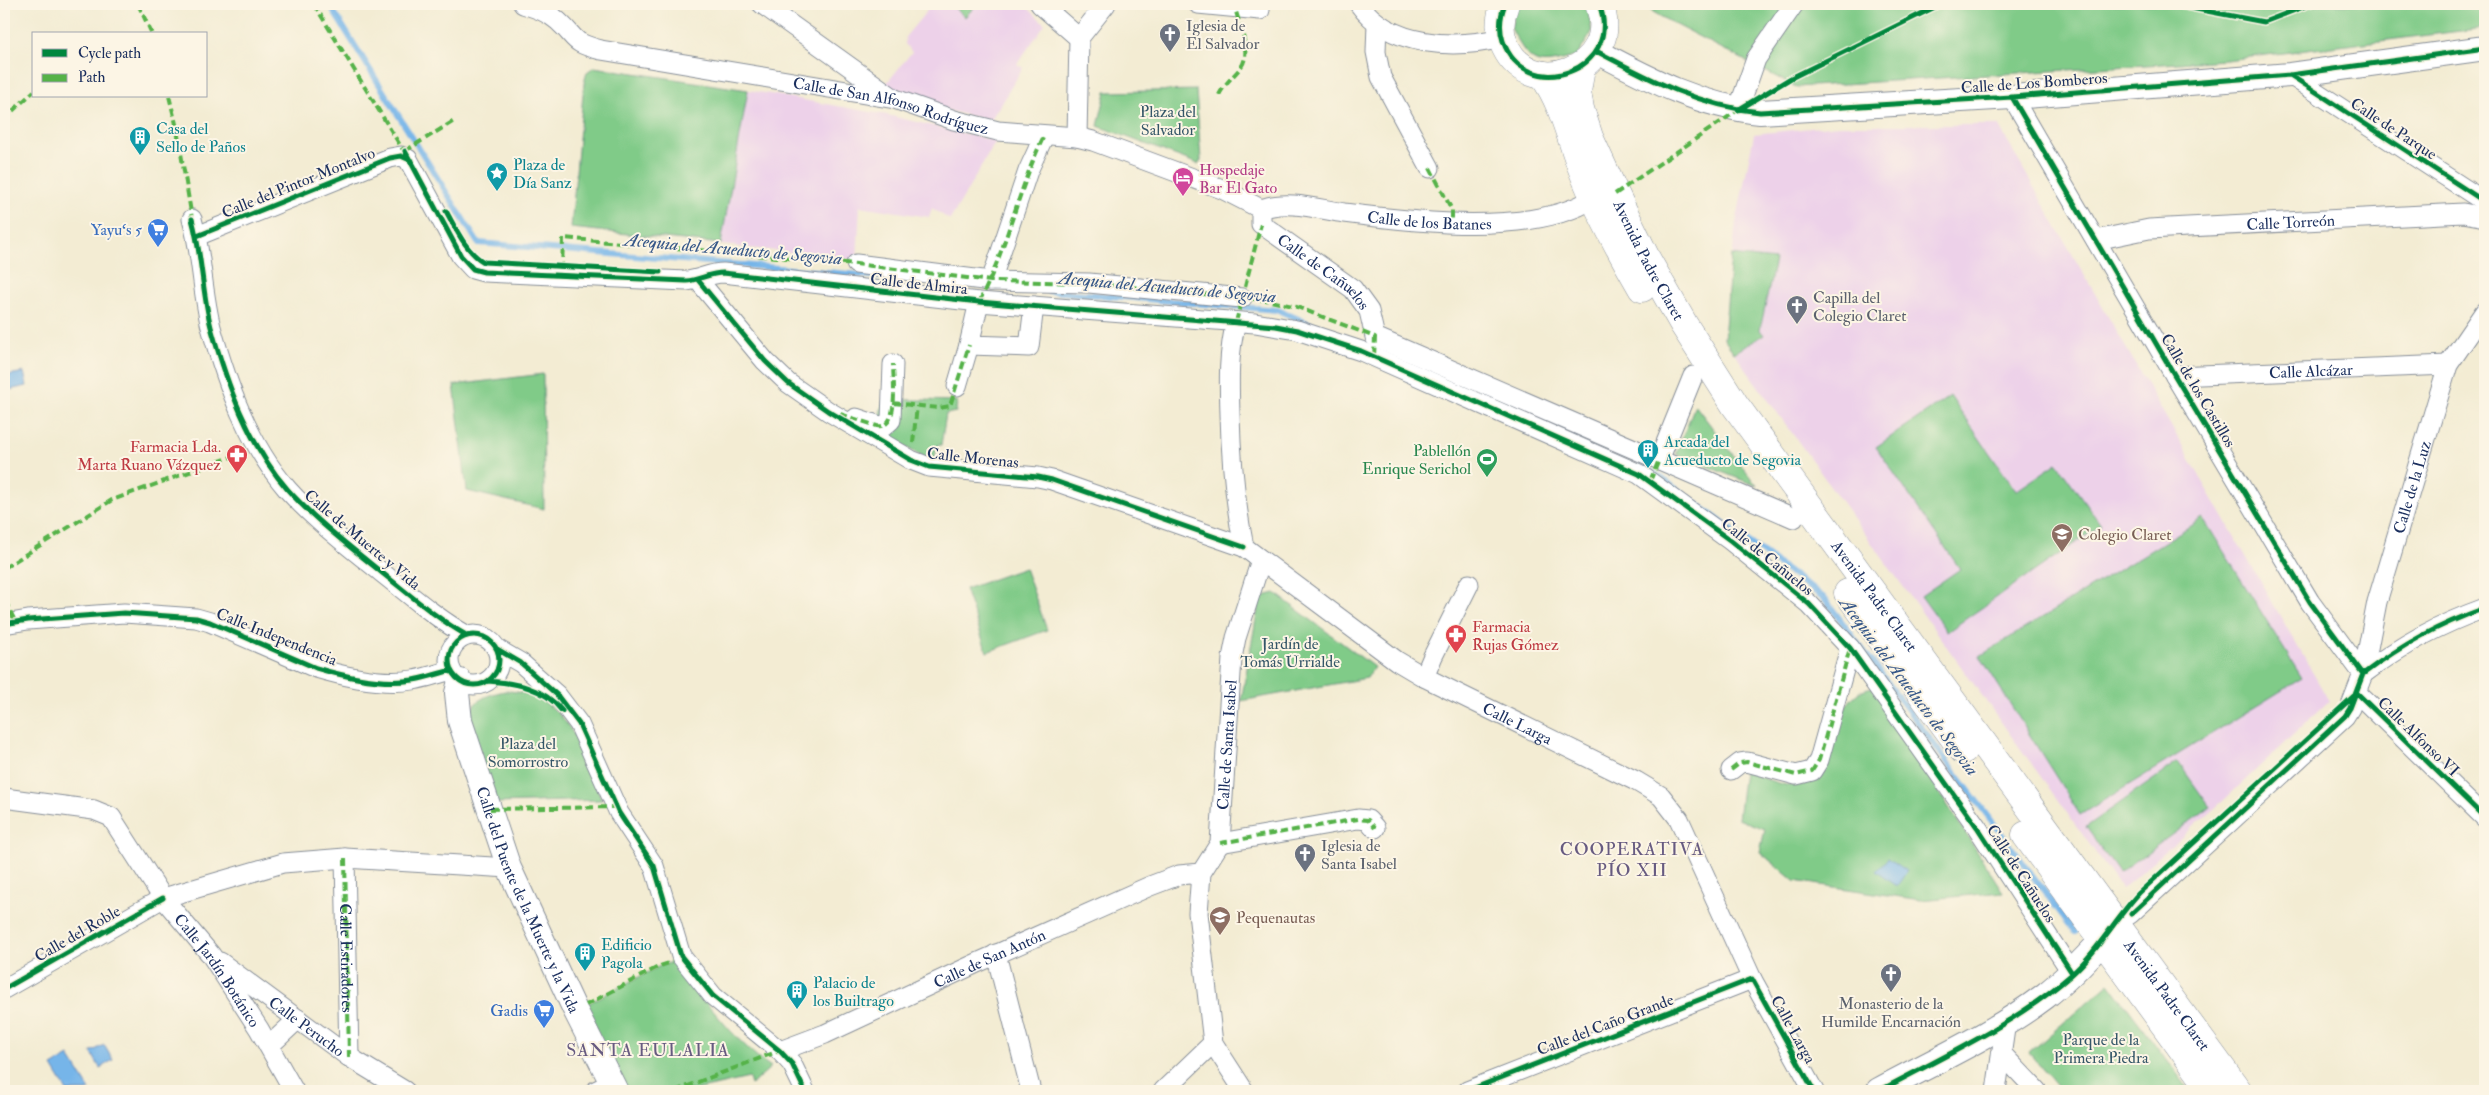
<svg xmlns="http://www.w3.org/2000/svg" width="2489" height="1095" viewBox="0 0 2489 1095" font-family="'IM FELL Double Pica',serif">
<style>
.built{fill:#edd1e9}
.green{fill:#80cb88;stroke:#4e7d73}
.water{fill:#76b5e9;stroke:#4872a4}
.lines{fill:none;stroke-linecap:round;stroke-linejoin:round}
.stream{stroke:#76b5e9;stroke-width:6}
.minor-casing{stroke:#878e98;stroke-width:21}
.tertiary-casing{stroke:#878e98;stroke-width:26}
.secondary-casing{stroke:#878e98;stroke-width:28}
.primary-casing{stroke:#878e98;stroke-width:29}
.minor{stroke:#fff;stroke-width:19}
.tertiary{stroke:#fff;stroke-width:24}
.secondary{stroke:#fff;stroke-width:26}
.primary{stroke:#fff;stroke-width:28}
.quiet{stroke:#55b248;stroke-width:4;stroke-dasharray:8 4;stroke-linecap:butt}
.cycleway-casing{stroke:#fcf5e5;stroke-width:8}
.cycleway{stroke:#00873e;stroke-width:5}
.labels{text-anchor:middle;stroke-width:4;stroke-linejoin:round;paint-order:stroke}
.worship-label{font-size:16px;fill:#5b616d;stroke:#fcf5e5;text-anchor:start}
.street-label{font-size:16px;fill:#1b2f5e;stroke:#fcf5e5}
.park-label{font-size:16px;fill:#345668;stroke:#fcf5e5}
.culture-label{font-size:16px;fill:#0d838f;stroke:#fcf5e5;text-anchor:start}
.hotel-label{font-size:16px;fill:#b23c85;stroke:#fcf5e5;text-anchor:start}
.shop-label{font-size:16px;fill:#366cbe;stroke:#fcf5e5;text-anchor:end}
.health-label{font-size:16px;fill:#be3a42;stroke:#fcf5e5;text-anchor:end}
.leisure-label{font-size:16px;fill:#27864d;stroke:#fcf5e5;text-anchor:end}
.education-label{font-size:16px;fill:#785e54;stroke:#fcf5e5;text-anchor:start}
.water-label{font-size:18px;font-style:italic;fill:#365788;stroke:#fcf5e5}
.neighbourhood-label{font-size:18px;letter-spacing:1px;fill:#675b81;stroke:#fcf5e5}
</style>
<rect width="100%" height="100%" fill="#fcf5e5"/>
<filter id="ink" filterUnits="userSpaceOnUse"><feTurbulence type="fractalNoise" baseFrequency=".02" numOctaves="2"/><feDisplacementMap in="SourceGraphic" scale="10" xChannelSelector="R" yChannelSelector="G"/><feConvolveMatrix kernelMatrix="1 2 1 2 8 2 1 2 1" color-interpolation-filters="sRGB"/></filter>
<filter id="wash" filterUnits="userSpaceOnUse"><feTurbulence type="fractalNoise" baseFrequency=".0096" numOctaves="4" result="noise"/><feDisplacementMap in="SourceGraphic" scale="20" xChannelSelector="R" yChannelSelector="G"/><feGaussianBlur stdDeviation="1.12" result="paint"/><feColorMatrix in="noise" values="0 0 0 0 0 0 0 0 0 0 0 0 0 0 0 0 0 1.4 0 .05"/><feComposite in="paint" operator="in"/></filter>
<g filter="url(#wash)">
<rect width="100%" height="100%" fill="#f3ecd3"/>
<!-- built -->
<path class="built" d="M928,4H1024L1045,24L1017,64L1023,68L990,121L916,102L886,84L912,52L905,44L906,36L930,7Z
M594,67L748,90L887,115L996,141L950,220L932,208L929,217L860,206L857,260L571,228L584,83L587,72Z
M1839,125H1998L2329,701L2223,801L2122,889L1724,339L1736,223L1754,134Z"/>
<!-- green -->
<path class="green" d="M950,4H977L965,17Z
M1517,4H1587L1592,32L1577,56C1535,68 1531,66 1511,28Z
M1640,4H2485V28L2226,60L1796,87L1665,19Z
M594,67L748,90L721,244L571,228L584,83L587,72Z
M1196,90L1201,160L1198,164L1098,126L1106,92Z
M1731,255L1775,260L1760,330L1764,335L1734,353L1724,339Z
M543,374L544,509L467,491L454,385Z
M1950,396L2016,491L2057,463L2101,525L1947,632L1921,596L1960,569L1876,447Z
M884,399L957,401L956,412L946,414L941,445H937L934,463L875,430Z
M1695,405L1757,486L1676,454Z
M2203,518L2302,678L2080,815L1980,656Z
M1025,568L1047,630L987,652L965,589Z
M1275,593L1374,667L1367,678L1241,701L1260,597Z
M1872,687L2003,892L1921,900L1794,881L1760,852L1765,829L1738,819L1744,771C1758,775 1773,783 1787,785C1841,795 1822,697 1872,687Z
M505,691C568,692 582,752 602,800L495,803L468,718C473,699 487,695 505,691Z
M2178,762L2210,807L2119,873L2086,827Z
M672,962C703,996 733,1041 771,1067L751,1085L749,1078L692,1091H624L581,1007L660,966Z
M2109,983L2190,1091H2061L2029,1053Z"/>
<!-- water -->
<path class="water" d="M24,372L27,386L4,391V376Z
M1888,858L1907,871L1897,886L1876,871Z
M104,1045L113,1060L100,1068L91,1052Z
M69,1056L90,1090L88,1091H67L52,1066Z"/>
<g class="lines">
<!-- stream -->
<path class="stream" d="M329,4L478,243L897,278
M1049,291L1278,310L1319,328
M1641,466L1652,471L1824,598L2075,932"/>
</g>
</g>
<g filter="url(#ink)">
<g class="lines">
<!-- minor casing -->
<g class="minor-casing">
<g id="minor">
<path id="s1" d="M523,4C535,8 548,12 558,21C579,40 570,42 601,50L895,99L954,120L998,131L1077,137L1093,141L1222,189L1261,209"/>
<path d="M762,4L892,97"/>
<path d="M1040,4L1079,38"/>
<path d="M1198,4L1260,10"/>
<path d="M1359,4C1390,48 1455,49 1502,38"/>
<path d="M1377,23L1376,52L1381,77L1430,168"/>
<path d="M2290,75L2485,202"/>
<path d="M2012,97L2175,376L2310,602L2363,674"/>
<path d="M1738,110L1756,59L1794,4"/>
<path d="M1077,137L1079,38L1106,4"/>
<path id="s2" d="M1261,209V224L1353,289L1369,311L1375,337L1794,518"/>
<path id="s3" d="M1261,209C1287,199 1318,209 1344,213C1413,222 1533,237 1594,198"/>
<path d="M192,219C202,254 202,292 211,327C227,384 248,444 288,490C315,520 350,547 381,572C409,594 436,618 466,635"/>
<path d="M197,236L390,158L401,156L408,159L461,256L473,269L484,272L686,281C699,280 710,273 723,273L979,302L1255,323L1297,330L1361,351L1639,474L1731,541L1809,604L1850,648L1977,827L2072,973"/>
<path id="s4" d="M2096,240L2149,229L2463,213L2485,217"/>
<path d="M856,264L991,281L1089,283L1242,298"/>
<path id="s5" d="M698,280L765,361L788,383L828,411L911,460L929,467L1038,477L1052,480L1244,547L1397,661L1424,677L1636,781L1661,796L1679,819L1752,979L1814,1091"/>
<path d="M991,281L1028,171L1044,136"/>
<path d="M979,302L969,345L1029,347L1034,306"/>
<path d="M1236,322C1228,353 1229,382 1230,414C1231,459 1235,503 1244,547"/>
<path id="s6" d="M2175,376L2448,365"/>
<path d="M957,386L969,345"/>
<path d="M856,418L883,427L891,420L893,364"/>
<path d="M1659,460L1693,376"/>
<path d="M4,624L28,620L124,613L196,618L210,622L316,668C346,677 382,685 413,680C425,678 438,674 451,670"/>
<circle cx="474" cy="660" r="25"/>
<path d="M497,649L521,663L557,695L579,724L619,813L654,866L681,956L713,996L780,1051L792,1064L805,1091"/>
<path d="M2363,674C2403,644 2438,625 2485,608"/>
<path d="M1424,677L1433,656L1469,584"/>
<path d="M2357,693L2485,818"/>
<path d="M1731,770L1740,763L1747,762L1796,775L1812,771L1819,760L1850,648"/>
<path id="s7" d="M4,798L94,810L111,817L163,898L211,955L259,1029L294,1091"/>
<path d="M1220,843L1358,819L1368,820L1375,828"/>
<path id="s8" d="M345,858L349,1057"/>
<path id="s9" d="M2108,933L2116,923L2130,914L2345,716L2350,708L2363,674L2377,602L2448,365L2485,311"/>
<path d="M996,954L1031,1091"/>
<path id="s10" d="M220,962L349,1057L405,1091"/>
<path d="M4,989L163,898L283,863L345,858L509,868"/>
<path d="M269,1046L298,1019"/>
<path id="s11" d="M780,1051L825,1034L977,963L1150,886L1179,875L1201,873"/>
<path d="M2002,1054L2037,1091"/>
<path d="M595,1091L612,1083"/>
<path d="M1163,1091L1213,1043"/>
<path id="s12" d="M1244,1091L1213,1043L1198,913L1201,873L1220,843L1232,658L1236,638L1261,560"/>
<path d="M1467,1091L1752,979"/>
<path d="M1996,1091L2006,1022"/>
</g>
</g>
<!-- tertiary casing -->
<g class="tertiary-casing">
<g id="tertiary">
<path d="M1596,51C1649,79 1699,106 1760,112L2012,97L2290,75L2485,48"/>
<path id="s13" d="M460,681L457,693L460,721L509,868L575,1010L616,1091"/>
</g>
</g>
<!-- secondary casing -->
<g class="secondary-casing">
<path id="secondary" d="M1879,1091C1934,1061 1995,1034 2045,996C2067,979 2085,960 2103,940"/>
</g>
<!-- primary casing -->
<g class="primary-casing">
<g id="primary">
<path d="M1505,4C1500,16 1499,29 1503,41C1526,106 1625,70 1599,4"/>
<path id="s14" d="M1581,67L1577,92L1580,109L1589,137L1615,194L1647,260L1684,325L1735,405L2238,1091"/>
<path d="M1543,75C1564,104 1570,138 1583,171C1599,212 1620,250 1642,288"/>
<path d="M1848,593L1963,750"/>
<path d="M2026,835L2213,1091"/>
</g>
</g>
<!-- minor -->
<use href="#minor" class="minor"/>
<!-- tertiary -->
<use href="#tertiary" class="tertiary"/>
<!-- secondary -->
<use href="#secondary" class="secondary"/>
<!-- primary -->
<use href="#primary" class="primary"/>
<!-- quiet -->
<path class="quiet" d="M138,4L152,34
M314,4L406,155
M1219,95C1225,83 1233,77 1241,67C1252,53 1239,24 1235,8
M169,96L176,124L193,224
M4,119L34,91
M405,151L454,121
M1430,168L1452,210V222
M1615,194L1738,110
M562,270L563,238L856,264L991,281L1089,283L1266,300L1297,307L1375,337L1374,357
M979,302C1007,249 1018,189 1044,136
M1236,322L1261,224
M893,403L939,408L950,406L969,345
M840,414L877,426C900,430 893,379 893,364
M913,443L917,406
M1650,481L1659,460
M4,568L112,500L245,452
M5,601L15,621
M1731,770L1740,763L1747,762L1796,775L1812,771L1819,760L1850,648
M490,809L616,807
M1220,843L1358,819L1368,820L1375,828
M345,858L349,1057
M586,1005L660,966L672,962
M675,1091L776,1052L782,1053"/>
<!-- cycleway casing -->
<g class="cycleway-casing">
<path id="cycleway" d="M1505,4C1500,16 1499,29 1503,41C1526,106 1625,70 1599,4
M2170,4L2264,22L2311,4
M1596,51C1649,79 1699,106 1760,112L2012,97L2290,75L2485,48
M2290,75L2485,202
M2012,97L2175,376L2310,602L2363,674
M1738,110L1791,78L1941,4
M405,151L461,256L473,269L484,272L686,281C699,280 710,273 723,273L979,302L1276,326L1297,330L1361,351L1639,474L1731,541L1809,604L1850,648L1977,827L2072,973
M446,211C456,229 466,252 484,262L660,272
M192,219C202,254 202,292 211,327C227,384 248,444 288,490C315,520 350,547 381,572C409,594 436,618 466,635
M197,236L390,158L401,156L412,161
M698,280L765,361L788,383L828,411L911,460L929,467L1038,477L1052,480L1244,547
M4,624L28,620L124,613L196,618L210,622L316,668C346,677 382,685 413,680C425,678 438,674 451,670
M449 660a25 25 0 1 1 50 0a25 25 0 1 1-50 0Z
M497,649L521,663L557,695L579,724L619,813L654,866L681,956L713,996L780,1051L792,1064L805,1091
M2363,674C2403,644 2438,625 2485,608
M488,681C515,683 544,687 562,711
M2357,693L2485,818
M2131,914L2345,716L2350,708L2363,674
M4,989L163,898
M1467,1091L1752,979L1814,1091
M1879,1091C1944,1056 2015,1024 2071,975C2098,951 2115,919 2139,893L2357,693"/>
</g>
<!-- cycleway -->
<use href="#cycleway" class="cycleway"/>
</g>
</g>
<!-- icons -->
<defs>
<g id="church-pin" transform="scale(1.125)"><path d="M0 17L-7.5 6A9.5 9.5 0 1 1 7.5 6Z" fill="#6b7280" stroke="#fcf5e5"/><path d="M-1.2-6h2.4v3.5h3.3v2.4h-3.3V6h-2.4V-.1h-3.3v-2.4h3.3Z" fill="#fff"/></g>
<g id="building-pin" transform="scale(1.125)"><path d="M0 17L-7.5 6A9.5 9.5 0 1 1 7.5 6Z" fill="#0f9aa8" stroke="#fcf5e5"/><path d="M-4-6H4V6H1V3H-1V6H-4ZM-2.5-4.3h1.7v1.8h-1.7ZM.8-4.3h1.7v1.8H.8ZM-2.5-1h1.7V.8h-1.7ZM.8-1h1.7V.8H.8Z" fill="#fff"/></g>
<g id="sight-pin" transform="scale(1.125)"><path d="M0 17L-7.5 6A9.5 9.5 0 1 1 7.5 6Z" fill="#0f9aa8" stroke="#fcf5e5"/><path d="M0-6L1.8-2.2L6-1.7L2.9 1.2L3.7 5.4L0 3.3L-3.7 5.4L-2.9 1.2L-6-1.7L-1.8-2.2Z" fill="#fff"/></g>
<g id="hotel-pin" transform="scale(1.125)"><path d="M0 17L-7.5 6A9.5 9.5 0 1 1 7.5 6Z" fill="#d1479c" stroke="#fcf5e5"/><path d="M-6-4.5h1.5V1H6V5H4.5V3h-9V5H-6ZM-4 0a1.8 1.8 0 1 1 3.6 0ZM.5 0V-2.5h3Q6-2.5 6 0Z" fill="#fff"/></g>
<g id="supermarket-pin" transform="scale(1.125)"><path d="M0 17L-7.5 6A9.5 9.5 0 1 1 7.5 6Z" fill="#3f7fe0" stroke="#fcf5e5"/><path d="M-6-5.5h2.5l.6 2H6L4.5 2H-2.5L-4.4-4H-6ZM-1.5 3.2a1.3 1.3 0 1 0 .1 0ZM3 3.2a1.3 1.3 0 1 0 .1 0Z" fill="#fff"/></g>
<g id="pharmacy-pin" transform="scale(1.125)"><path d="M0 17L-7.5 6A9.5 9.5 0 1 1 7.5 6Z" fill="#e0444e" stroke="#fcf5e5"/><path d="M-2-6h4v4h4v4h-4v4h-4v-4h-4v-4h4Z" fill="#fff"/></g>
<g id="stadium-pin" transform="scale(1.125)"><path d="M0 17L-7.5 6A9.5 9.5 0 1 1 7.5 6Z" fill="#2e9e5b" stroke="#fcf5e5"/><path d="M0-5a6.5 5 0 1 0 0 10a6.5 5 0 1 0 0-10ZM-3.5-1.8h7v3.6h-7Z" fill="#fff"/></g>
<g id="school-pin" transform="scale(1.125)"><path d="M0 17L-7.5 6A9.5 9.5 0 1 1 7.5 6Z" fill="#8d6e63" stroke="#fcf5e5"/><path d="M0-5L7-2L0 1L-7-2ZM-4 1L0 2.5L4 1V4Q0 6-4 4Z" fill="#fff"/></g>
</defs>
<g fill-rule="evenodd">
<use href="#church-pin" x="1170" y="34"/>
<use href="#building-pin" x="140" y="137"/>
<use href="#sight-pin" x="497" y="173"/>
<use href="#hotel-pin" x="1183" y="178"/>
<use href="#supermarket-pin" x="158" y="229"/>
<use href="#church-pin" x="1797" y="306"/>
<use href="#building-pin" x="1648" y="450"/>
<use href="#pharmacy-pin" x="237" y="455"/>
<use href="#stadium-pin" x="1487" y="459"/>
<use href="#school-pin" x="2062" y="534"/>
<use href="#pharmacy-pin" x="1456" y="635"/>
<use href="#church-pin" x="1305" y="854"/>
<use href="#school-pin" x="1220" y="917"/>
<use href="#building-pin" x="585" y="953"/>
<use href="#church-pin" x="1891" y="974"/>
<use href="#building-pin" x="797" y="991"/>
<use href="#supermarket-pin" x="544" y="1010"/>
</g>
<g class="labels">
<!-- worship labels -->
<g class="worship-label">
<text x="1186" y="31">Iglesia de<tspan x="1186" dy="18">El Salvador</tspan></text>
<text x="1813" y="303">Capilla del<tspan x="1813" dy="18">Colegio Claret</tspan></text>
<text x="1321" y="851">Iglesia de<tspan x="1321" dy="18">Santa Isabel</tspan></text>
<text x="1891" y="1009" text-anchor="middle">Monasterio de la<tspan x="1891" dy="18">Humilde Encarnación</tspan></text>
</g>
<!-- street labels -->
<g class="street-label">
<text transform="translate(2034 82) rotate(-4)" y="6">Calle de Los Bomberos</text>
<text dy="6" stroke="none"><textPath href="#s1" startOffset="388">Calle de San Alfonso Rodríguez</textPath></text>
<text transform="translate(2394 128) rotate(33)" y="6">Calle de Parque</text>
<text transform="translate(298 182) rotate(-22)" y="6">Calle del Pintor Montalvo</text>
<text dy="6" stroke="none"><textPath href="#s3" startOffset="170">Calle de los Batanes</textPath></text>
<text dy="6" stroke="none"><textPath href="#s4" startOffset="196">Calle Torreón</textPath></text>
<text dy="6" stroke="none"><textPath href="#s14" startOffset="209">Avenida Padre Claret</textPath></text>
<text dy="6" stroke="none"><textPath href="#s2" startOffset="94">Calle de Cañuelos</textPath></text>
<text transform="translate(919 283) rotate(6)" y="6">Calle de Almira</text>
<text dy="6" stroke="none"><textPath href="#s6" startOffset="136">Calle Alcázar</textPath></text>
<text transform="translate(2199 390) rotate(59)" y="6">Calle de los Castillos</text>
<text transform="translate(973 457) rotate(6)" y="6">Calle Morenas</text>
<text dy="6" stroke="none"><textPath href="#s9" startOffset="561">Calle de la Luz</textPath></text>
<text transform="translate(363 539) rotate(40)" y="6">Calle de Muerte y Vida</text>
<text transform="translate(1768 556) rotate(39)" y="6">Calle de Cañuelos</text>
<text dy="6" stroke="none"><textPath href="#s14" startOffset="614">Avenida Padre Claret</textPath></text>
<text transform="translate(277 636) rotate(22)" y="6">Calle Independencia</text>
<text dy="6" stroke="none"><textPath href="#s5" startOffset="955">Calle Larga</textPath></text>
<text transform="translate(2419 736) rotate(44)" y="6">Calle Alfonso VI</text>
<text dy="6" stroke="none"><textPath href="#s12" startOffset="362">Calle de Santa Isabel</textPath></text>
<text transform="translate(2022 873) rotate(57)" y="6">Calle de Cañuelos</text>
<text dy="6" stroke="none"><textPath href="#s13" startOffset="232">Calle del Puente de la Muerte y la Vida</textPath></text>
<text transform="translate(77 933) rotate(-30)" y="6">Calle del Roble</text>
<text dy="6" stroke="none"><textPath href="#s8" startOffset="100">Calle Estiradores</textPath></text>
<text dy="6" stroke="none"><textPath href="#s11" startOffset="229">Calle de San Antón</textPath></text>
<text dy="6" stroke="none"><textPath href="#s7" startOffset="296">Calle Jardín Botánico</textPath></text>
<text dy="6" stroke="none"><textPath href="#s14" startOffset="1109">Avenida Padre Claret</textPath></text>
<text transform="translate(1605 1024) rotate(-21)" y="6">Calle del Caño Grande</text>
<text dy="6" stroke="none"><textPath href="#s10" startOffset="108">Calle Perucho</textPath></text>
<text transform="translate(1794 1029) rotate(61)" y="6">Calle Larga</text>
</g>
<!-- park labels -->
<g class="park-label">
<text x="1168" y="117">Plaza del<tspan x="1168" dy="18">Salvador</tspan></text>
<text x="1290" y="649">Jardín de<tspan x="1290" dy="18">Tomás Urrialde</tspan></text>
<text x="528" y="749">Plaza del<tspan x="528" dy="18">Somorrostro</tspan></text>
<text x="2101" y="1045">Parque de la<tspan x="2101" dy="18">Primera Piedra</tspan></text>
</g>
<!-- culture labels -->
<g class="culture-label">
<text x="156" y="134">Casa del<tspan x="156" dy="18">Sello de Paños</tspan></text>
<text x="513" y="170">Plaza de<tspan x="513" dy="18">Día Sanz</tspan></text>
<text x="1664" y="447">Arcada del<tspan x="1664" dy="18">Acueducto de Segovia</tspan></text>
<text x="601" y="950">Edificio<tspan x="601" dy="18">Pagola</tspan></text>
<text x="813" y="988">Palacio de<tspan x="813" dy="18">los Builtrago</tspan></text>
</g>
<!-- hotel labels -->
<g class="hotel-label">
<text x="1199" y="175">Hospedaje<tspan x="1199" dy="18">Bar El Gato</tspan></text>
</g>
<!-- shop labels -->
<g class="shop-label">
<text x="142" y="235">Yayu‘s 5</text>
<text x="528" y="1016">Gadis</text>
</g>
<!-- health labels -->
<g class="health-label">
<text x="221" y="452">Farmacia Lda.<tspan x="221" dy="18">Marta Ruano Vázquez</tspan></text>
<text x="1472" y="632" text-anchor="start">Farmacia<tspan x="1472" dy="18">Rujas Gómez</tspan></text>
</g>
<!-- leisure labels -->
<g class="leisure-label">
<text x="1471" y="456">Pablellón<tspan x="1471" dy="18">Enrique Serichol</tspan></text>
</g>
<!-- education labels -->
<g class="education-label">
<text x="2078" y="540">Colegio Claret</text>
<text x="1236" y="923">Pequenautas</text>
</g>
<!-- water labels -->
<g class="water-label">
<text transform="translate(733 249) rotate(5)" y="6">Acequia del Acueducto de Segovia</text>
<text transform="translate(1167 287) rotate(5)" y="6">Acequia del Acueducto de Segovia</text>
<text transform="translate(1909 686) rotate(53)" y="6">Acequia del Acueducto de Segovia</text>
</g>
<!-- neighbourhood labels -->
<g class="neighbourhood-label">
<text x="1632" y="855">COOPERATIVA<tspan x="1632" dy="21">PÍO XII</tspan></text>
<text x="648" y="1056">SANTA EULALIA</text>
</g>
</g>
<!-- margin -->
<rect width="2489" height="1095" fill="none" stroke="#fcf5e5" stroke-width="20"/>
<!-- legend -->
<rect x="32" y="32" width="175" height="65" fill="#fcf5e5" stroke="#a2a6af"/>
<rect x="42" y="49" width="25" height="8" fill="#00873e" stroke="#a2a6af"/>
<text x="78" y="58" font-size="15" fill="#1b2f5e">Cycle path</text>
<rect x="42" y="74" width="25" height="8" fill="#55b248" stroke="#a2a6af"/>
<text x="78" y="82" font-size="15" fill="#1b2f5e">Path</text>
</svg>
